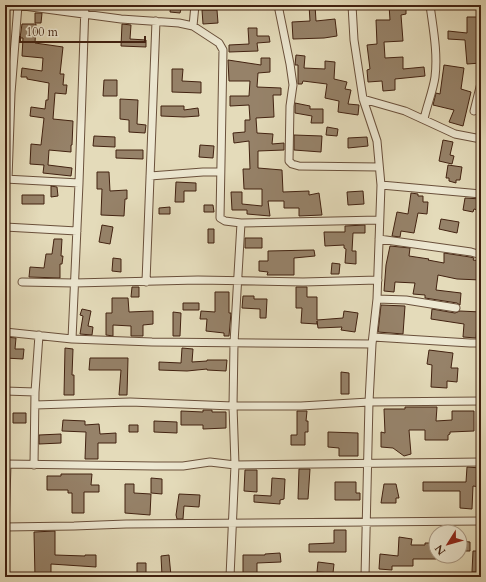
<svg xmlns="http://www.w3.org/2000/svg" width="486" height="582" viewBox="0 0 486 582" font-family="Cardo,serif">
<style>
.building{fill:#968269;stroke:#422211}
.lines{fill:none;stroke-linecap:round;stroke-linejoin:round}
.street-casing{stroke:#6a503b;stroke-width:9}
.street{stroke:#ede8d2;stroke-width:7}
</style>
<rect width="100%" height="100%" fill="#e4dbba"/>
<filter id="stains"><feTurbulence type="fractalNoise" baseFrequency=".005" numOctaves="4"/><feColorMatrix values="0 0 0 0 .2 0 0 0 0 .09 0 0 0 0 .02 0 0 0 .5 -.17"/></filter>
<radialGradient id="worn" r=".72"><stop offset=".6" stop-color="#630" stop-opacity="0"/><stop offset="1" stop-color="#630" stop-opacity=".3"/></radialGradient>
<!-- building -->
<path class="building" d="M171,5H182L180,13L170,12Z
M309,5H315L316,21L335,19L337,36L324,38L293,39L292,22L310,21Z
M389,5H406V14L401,15L403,41L384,42L385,58L403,57V69L424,67L425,76L395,79V90L383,91L382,81L368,82L367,70L370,69L367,45L377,44L376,20H390Z
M202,10H217L218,23L203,24Z
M35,13H42L41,23H35Z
M467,17H481V40H479L481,63L467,64L465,40L448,39V31L467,33Z
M22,24H36L35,43L63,47L60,74H64L63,85H67L66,94L55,93L53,119L73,121L72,145H71V152L49,150L48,165L72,168L71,176L43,173L44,165L30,164L31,144L41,145L44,118L30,116L31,107L45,109L46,100H48L49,83L27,79V77H21L22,68L42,71L43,58L22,56L23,38H20Z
M122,24L131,25L130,39L146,40V47L121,46Z
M248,28H257V36H269L270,42L257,43L258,51L229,52V45L249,44Z
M296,55L305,56L304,68L325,69V61L335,62L334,79L347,82L345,89L351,90L348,104L359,105L358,115L338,112L339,101L325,98L327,84L303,81L302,84H298V65H295Z
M261,58H270V72L258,73L257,87L281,88V95H273L274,117L256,118L257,133L273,134L272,144L284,143V150L258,151V168L282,170L283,192L309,191V195L319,193L322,215L299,216V208H284V201H268L270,216L247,214V210H232L231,192H242V204L262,206V189H244L243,169H250L249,141L234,143L233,133L245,132V120H250L249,105L230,106V96H249L250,81H229L228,60L261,65Z
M444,65L464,68L461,89L471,92L463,126L449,122L454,110L433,105L436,93L440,94Z
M172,69H183L182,81L201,82V93L172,92Z
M104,80H117V96H103Z
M120,99L138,100L137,124L146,125L145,133L129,132V120L120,119Z
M295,103L310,106V109H323V123H311L312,116L295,113Z
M161,106H184V110L198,108L199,116L184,117L161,116Z
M327,127L338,129L337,136L326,135Z
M294,135L322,136L321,152L294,150Z
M94,136L115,137V147L93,146Z
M367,137L368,146L348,148V138Z
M443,140L453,142L450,155L454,156L452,164L439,161Z
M200,145L214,146L213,158L199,157Z
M116,150H143V159L116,158Z
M448,165L462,167L460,180H456V183L449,181V178H446Z
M97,172H109L110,191L127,190V199H125L124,216L101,215L102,189H97Z
M176,182L196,183V191H184V202H175Z
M51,186L57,187L58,196L51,197Z
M363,191L364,204L348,205L347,192Z
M411,193L418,194V196H423V202H428L427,214L418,213L414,233L401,231L400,237L392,236L397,212L408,214Z
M22,195H44V204H22Z
M465,198L481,199V211L474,209L473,212L463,210Z
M204,205H213L214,212H204Z
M170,207V214H159V208Z
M441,219L459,222L457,233L439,229Z
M102,225L113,227L110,244L99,242Z
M365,225V233H353L352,251H356V264L345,263L346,249L344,248V245L325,246L324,232H345V226Z
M208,229H214V243H208Z
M245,238H262V248H245Z
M54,239H62L61,256H63L62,264H60V278L29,277L30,267L44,268L46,254H52Z
M390,246L410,248L409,256L429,259L428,260L444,263V253L470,257L474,258L473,260L481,261V280L457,279L438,275L436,290L461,293L460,305L457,303L425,298V295L413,294L415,283L395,282L394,292L384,291L386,265Z
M314,250L315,256L294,258V275H267L268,272L259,271V261H268V251Z
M113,258L121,259V272L112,271Z
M332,263L340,264L339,274H331Z
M132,287H139V297H131Z
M296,287H307V297H317V320L343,318L344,311L358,313L355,332L341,330L342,327L318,328L317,321V324L301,323L302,308H296Z
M215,292H229V313H231L229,336H224V333L206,331L207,319H200L201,311L215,312Z
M243,296H254V299H267L266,318H260V309L242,308Z
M112,298H128L129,312L153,311V324L143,325V336H131V326L113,325V336L106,335V313H112Z
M183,303H199V310H183Z
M381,305L405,306L403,334L378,332Z
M82,309L91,311L88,326L93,327L92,335L80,334L83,316L80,315Z
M432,309L455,313L460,311L481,312V323H477L476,338L463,337L464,324L431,319Z
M173,312L181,313L180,336H173Z
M6,337L16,338L15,349H24L23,359L5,358Z
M65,348L73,349L72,375H74V395H64Z
M182,348L193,349L192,362L207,361V360H227L226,371L207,370V369L187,371L159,370V362L181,363Z
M429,350L453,353L451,368H458L457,382L447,381V388L431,387L432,365L427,364Z
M90,358H128L127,395H119L121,370H89Z
M341,372L349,373V394H341Z
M405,407H437L436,421L452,420V411H474V431L450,432V434L448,435V440H425V430H409L411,454L404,456L393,448L381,447V432L385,433L384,409H405Z
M203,410H212V412H226V428L203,429V425H181V411L203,412Z
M297,411H307L306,421H308V432H305V445H291V435H297Z
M13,413H26V423H13Z
M63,420L85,421V425L99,424L100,434L116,433V443H98V459H85L86,432L62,431Z
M154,421L177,422V433L154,432Z
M129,425H138V432H129Z
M328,432L358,433V456H339V448L328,447Z
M61,434V443L39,444V435Z
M467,467L481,468L480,487L473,486L472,509L460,508V491H423V482H466Z
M299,469H310L308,499H298Z
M245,470H257V492L244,491Z
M61,474H92L91,485H99V492H84V513H72V493H68V490H47V476H61Z
M151,478L162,479V494L151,493Z
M272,478L285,479L284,499L280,500V504L254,502V495L271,496Z
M335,482H356V493H360V500H335Z
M125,484H134V493L151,494L150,515L125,513Z
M384,484H396L399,498H396V503H381Z
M179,494L200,495L199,507L184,506L183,519H177L176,515Z
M334,530H346V552H309V544L334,543Z
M55,531V555L85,556V555H96V567L51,564V577H35L34,532Z
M399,537L412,539L411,545H425V543H436V559H413V566H392V570L379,569L380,554L398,556Z
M460,541L470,542V551H460Z
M473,551H481V572H472Z
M280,553L281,562L257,563V576H243V555H265V554Z
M169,555L171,576H162L161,556Z
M318,562L334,564L333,573L317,572Z
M137,563H146V574H137Z"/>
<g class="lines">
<!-- street casing -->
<g class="street-casing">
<path id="street" d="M16,5L121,19L179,23L193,26
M195,5L193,26L219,43L223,50L220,218L225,221L241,223L234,343L233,406L235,465L230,577
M278,5L290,64L293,85L290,106L289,161L292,164L299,166L379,167
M352,5L354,40L363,99L377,141L381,185L377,299L372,344L369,402L365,577
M363,99L405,111L455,134L481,139
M474,111L481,83
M424,119C427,105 433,91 435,77C438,53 433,28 430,5
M150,176L203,172H220
M5,179L79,183
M8,179L11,93L18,5
M381,185L481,194
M241,223L379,220
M5,227L77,231
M379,239L471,252L481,255
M22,282L74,283L198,280L303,282L378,280
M146,282L156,21
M377,299L406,300L456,308
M5,332L72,339L152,342L372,344
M373,337L470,343H481
M72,339L79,183L85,5
M5,391L35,392
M35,405L130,402L233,406H301L369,402L481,401
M5,464L155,466H183L210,462L235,465L481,462
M34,465L35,392L39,335
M5,527L74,526L126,524L481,521
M5,529L7,464"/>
</g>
<!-- street -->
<use href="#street" class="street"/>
</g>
<!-- margin -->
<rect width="486" height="582" fill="none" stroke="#e4dbba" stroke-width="20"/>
<rect x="6" y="6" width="474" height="570" fill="none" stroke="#422211" stroke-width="2"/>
<rect x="10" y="10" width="466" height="562" fill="none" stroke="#422211"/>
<!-- north arrow -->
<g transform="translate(448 544) rotate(233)"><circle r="19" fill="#ede8d2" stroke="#a99985"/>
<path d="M0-3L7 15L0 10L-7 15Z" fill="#8f2418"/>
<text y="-6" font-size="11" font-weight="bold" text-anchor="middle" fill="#422211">N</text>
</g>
<!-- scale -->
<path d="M20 36v6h125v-6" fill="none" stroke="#422211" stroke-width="2"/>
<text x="26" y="36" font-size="12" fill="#422211" stroke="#ede8d2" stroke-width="3" paint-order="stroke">100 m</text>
<rect width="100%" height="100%" filter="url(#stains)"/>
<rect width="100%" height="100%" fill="url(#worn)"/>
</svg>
